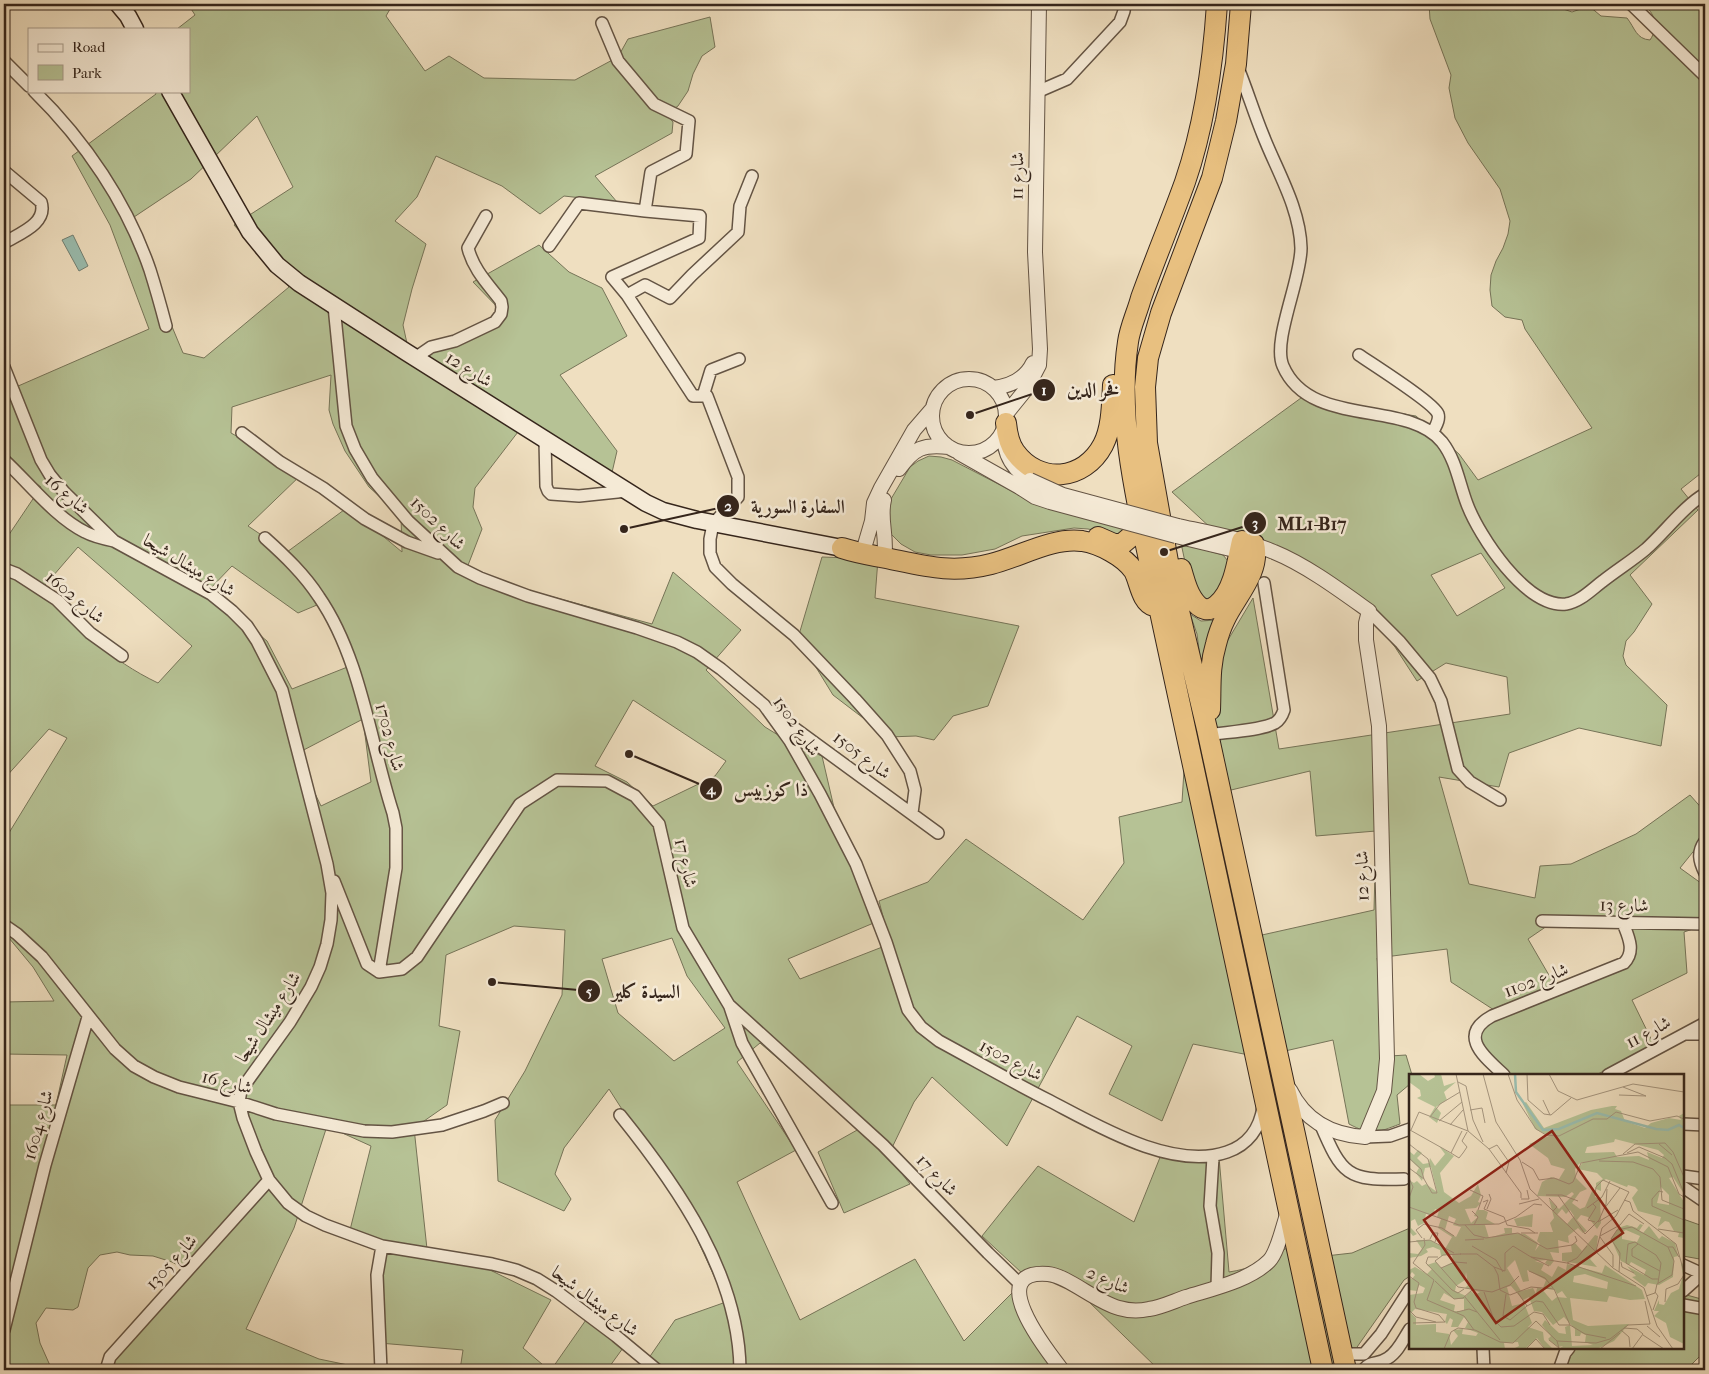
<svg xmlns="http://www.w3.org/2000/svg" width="1709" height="1374" viewBox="0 0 1709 1374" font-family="'IM FELL French Canon',Amiri,serif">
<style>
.green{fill:#b6c295;stroke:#767458;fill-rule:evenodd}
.water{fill:#9abdaf;stroke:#728074}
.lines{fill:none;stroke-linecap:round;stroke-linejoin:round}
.minor-casing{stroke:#645444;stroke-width:14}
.tertiary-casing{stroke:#645444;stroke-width:16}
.secondary-casing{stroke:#35251b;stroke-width:19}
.motorway-casing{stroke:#35251b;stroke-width:22}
.minor{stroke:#f5ead6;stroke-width:11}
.tertiary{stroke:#f5ead6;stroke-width:14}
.secondary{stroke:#f5ead6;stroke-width:16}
.motorway{stroke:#e8c080;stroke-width:20}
.tertiary-bridge-casing{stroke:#645444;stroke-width:16;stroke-linecap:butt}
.tertiary-bridge{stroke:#f5ead6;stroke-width:14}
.labels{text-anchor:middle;stroke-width:5;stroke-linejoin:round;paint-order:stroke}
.street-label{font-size:18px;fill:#35251b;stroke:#f5ead6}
.inset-river{fill:none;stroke:#9abdaf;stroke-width:2.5}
.inset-road{fill:none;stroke:#a5957e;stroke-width:1}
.view{fill:#8f2418;fill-opacity:0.15;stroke:#8f2418;stroke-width:2.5}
.inset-edge{fill:none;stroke:#35251b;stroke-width:2.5}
.leader{fill:none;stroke:#35251b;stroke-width:2}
.callout-dot{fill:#35251b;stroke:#f5ead6;stroke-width:2}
.mark-label{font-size:15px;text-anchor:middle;font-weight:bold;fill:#fff}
.callout-label{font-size:19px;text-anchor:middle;font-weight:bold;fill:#35251b;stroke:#f5ead6;stroke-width:5;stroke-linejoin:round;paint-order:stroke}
</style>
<rect width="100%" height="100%" fill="#efdfc0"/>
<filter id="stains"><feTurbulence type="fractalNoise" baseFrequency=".004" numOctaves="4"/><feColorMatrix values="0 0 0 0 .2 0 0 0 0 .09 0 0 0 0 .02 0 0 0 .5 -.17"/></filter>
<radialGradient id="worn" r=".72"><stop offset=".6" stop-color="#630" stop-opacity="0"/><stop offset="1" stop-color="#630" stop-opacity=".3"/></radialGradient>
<!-- green -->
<path class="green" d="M188,4H393L386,16L425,71L449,56L484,78L575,80L618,57L628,39L710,17L715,47L702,56L693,74L688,91L678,106L666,114L673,122L672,133L595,176L617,202L564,196L540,214L502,186L436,156L417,197L395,221L426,244L412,289L403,325L408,348L420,359L503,313L473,282L539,245L569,272L602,288L627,336L560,375L617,451L610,481L521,428L475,488L473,507L482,529L465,573L652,624L673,572L741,630L706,670L765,727L796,746L822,756L835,812L876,922L788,959L800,979L890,944L879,901L928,882L966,839L1083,920L1124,863L1119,817L1182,802L1188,707L1253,598L1279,749L1510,714L1507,677L1446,663L1417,681L1395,647L1382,631L1353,604L1287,564L1269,558L1213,530L1172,492L1301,398L1416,416L1459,454L1478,480L1592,428L1525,329L1522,320L1505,317L1492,306L1490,290L1491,275L1496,261L1503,248L1508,234L1510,221L1500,189L1468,143L1455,118L1449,88L1451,75L1430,19L1429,4H1549L1572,12L1589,6L1601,16L1627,18C1635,28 1636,39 1650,40C1659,27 1655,13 1643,4H1705V470L1681,489L1698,510L1630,575L1652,604L1634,632L1626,641L1623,656L1626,665L1667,705L1661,746L1579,728L1509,753L1499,787L1439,777L1469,884L1535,898L1540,866L1571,864L1636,834L1690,795L1705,812V837L1680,868L1705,886V925L1684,932L1687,973L1632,1000L1654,1045L1596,1075H1501L1473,1037L1494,1010L1451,982L1447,949L1377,958L1390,1056L1406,1055L1412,1075H1410V1084L1397,1095L1400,1124C1376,1133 1372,1136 1349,1124L1333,1040L1259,1057L1193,1044L1162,1121L1109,1094L1132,1046L1077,1016L1007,1146L932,1077L914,1102L888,1156L910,1184L844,1213L818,1152L859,1129L760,1043L737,1062L796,1150L737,1182L800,1320L915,1259L964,1341L1012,1293L1058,1370H650L644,1365L675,1320L726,1302L677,1195L609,1089L564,1148L555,1174L571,1199L564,1211L498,1181L495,1120L525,1071L562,995L565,930L514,926L446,955L439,1026L460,1031L447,1105L414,1128L427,1249L490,1270L551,1300L523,1348L549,1370H460L463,1350L379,1343L375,1248L348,1238L371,1146L327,1126L294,1228L246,1329L319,1359L372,1370H109L110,1365L189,1271L172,1262L153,1256L130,1255L117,1252L100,1255L88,1268L78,1307L73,1310L46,1308L36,1323L40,1343L52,1370H4V1105H56L67,1055L4,1054V1002L54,1001L33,967L4,932V841L67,738L49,729L4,779V542L41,487L4,460V379L9,390L149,329L110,225L72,156L156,94L155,91H189V29H177L195,15ZM257,116L293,187L234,225L289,287L204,358L183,353L128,221L191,179ZM331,375L329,410L333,424L345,451L369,487L401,516L402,552L348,507L287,552L248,526L303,473L231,433L232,407ZM78,547L192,646L158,683C110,660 78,628 40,591ZM1481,553L1505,588L1457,616L1431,575ZM232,566L298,613L324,602L355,664L292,689L267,641L207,592ZM633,700L726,761L715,776L653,806L627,782L595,766ZM363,719L371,782L321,806L296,754ZM1310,771L1316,836L1376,831L1374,910L1262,935L1227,791ZM1547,926L1624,927L1633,958L1557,989L1528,939ZM672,938L687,976L725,1028L674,1061L618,1013L602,959Z
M929,456L941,457L952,460L1033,502L1130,530L1124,537L1088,529L1074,528L1022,536L995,549L962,555H931L915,552L901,544L891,534L886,511L891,499L910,467L918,461Z
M1181,543L1223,555L1228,561L1226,581L1207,603L1189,581Z
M822,557L878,559L875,598L1019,626L988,706L953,716L934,740L916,736L888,737L833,695L798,638Z
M1190,614L1201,621L1217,620L1203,663L1200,657L1197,634Z
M1163,1150L1219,1157L1229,1272C1250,1269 1271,1260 1288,1247L1308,1258L1352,1253L1410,1228V1276L1404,1280L1341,1370H1159L1087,1300L1067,1285L1023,1274L982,1236L1038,1166L1134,1222Z
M1683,1219L1700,1225L1705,1222V1260L1683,1256Z
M1683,1294L1705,1300V1355H1701L1686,1370H1564L1569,1348H1683Z
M588,1317L623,1348L607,1370H551Z"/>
<!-- water -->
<path class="water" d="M73,235L88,266L79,271L62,240Z"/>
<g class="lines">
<!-- minor casing -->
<g class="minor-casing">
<path id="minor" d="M1631,4L1705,76
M4,61L29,86
M1238,68C1247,90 1254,113 1263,135C1277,171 1300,208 1301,248C1301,280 1272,341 1283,366C1310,429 1407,399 1442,442C1456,460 1459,483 1467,504C1479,536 1526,608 1566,604C1580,602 1592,589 1603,581C1617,570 1633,560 1646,549C1664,533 1685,505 1705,494
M34,91C85,141 127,203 150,270C156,289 161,307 166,326
M1037,92L1067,79L1120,22L1124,11L1125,4
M4,171L41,202C48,224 18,234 4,243
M645,211L700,216L699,238L612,277L627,295L693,396H707L738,477V497L713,524L710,539V553L715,567L732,584L794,635L855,699L887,735L910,771L915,790L912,813
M549,246L579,203L645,211L651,172L686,154L689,121L654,104L618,61L602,23
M627,295L645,285L670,298L692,275L738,232L740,206L752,176
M334,306L346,426L355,449L372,478L408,521L458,567L480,578L528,596L637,628L677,642L697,652L721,669L764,705L790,741L820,794L856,864L886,942L908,1010L921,1027L939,1041C976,1061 1012,1082 1050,1101C1098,1126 1173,1171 1227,1152C1248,1145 1260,1128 1263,1107
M1359,355C1372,364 1434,403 1438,414C1440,420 1435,427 1433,432
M415,358L431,347L455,341L495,322L501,314L502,307L501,301C488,284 473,269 468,248L486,216
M4,367L41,460L50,475L64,492L114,541L211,594L232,611L247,626L257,641L282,690L327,864L332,893L331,920L327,944L320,967L311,987L290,1022L241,1090L239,1102L243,1118L256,1152L269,1180L288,1203L306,1216L325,1225L382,1246L492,1264L516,1270L537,1279L556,1291L616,1336L657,1370
M703,396L711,370L739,359
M242,433L280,462L323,488L365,519L407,542L438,553
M545,440L546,486L548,491L551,494L579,496L627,491
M4,460C29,483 55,517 85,532C94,537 104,539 114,541
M265,538C285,556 304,574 319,597C361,658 370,742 393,813L396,828V868L379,972
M4,569L17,574L57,600L90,633L122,656
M1369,611L1400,642L1430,678L1441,701L1458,769L1470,782L1500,800
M771,711L938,833
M1207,735C1225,732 1260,731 1275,723C1280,720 1282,716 1284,710L1264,583
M1705,841C1697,852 1699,861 1705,873
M334,881L367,964L379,972L402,969L417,957L520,804L557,780L607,781L635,796L659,824L683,928L729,1005L883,1145L988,1253L1020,1284
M1542,921L1705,924
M4,925L17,934L42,957L115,1049L134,1066L154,1077L179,1087L239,1102L276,1114L364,1131L392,1132L442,1125L484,1111L503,1103
M730,1007L742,1043L832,1203
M1687,1034H1705
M1504,1075C1486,1058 1456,1036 1492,1016L1624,963C1636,951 1628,936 1623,923
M1608,1075L1705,1023
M620,1115C678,1187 739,1274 740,1370
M1320,1123C1342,1175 1347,1181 1404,1179
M1683,1124L1705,1125
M1365,1137L1390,1136L1410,1129
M1213,1157L1210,1206L1218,1253L1217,1287
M1683,1176L1705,1179
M1683,1187L1705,1202
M1683,1265L1705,1275
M1683,1291L1702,1274
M1683,1305L1705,1309
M4,1330L45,1165L88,1017
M1483,1348L1484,1370
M1342,1354H1364L1381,1334L1410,1289
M106,1370L110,1357L269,1180
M381,1370L377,1275L382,1246
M1363,1370C1371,1360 1378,1365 1388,1358C1398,1352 1404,1338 1410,1329
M1559,1370L1565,1353L1569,1348"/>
</g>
<!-- tertiary casing -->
<g class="tertiary-casing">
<path id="tertiary" d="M932 416a37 37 0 1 1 74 0a37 37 0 1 1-74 0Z
M993,388C1010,386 1025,380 1033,363
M1006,414L1027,388L1039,365L1040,349L1035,252L1039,4
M1005,446C1008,461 1017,472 1030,480
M959,453L1021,488
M899,469C914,448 923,444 949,447
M1178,526C1210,533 1244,539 1274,552C1306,565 1341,591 1369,611L1366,623V640L1379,726L1387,1059L1384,1091L1365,1137C1332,1135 1305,1121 1290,1090
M1176,536L1247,553
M862,555L872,521L874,503L881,488L914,430L933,408
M884,558C888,538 879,519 884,500
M1062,1370C1048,1352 982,1269 1048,1274C1068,1276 1096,1302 1119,1308C1129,1311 1140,1311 1149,1309C1162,1307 1174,1301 1186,1297C1211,1289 1249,1281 1269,1261C1278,1252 1283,1225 1288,1212"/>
</g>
<!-- secondary casing -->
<g class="secondary-casing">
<path id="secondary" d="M118,4L128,16L135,29
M170,91L250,232L277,265L299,283L406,352L646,503L663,511L697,520L842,548"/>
</g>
<!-- motorway casing -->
<g class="motorway-casing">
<path id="motorway" d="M1217,4C1213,64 1205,124 1185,182C1171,221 1155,259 1141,298C1137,313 1130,327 1128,342C1115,427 1142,522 1159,607L1323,1370
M1241,4L1236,64L1226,121L1212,178L1161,313L1148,358L1145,387L1147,443L1170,573L1207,729L1346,1370
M1006,423C1007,433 1009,444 1015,452C1039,485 1084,481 1103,445C1112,428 1112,404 1113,385
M1098,537L1114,544H1122L1135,533L1142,519
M842,548C857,553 871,555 886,558C925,566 951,574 991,564C1020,557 1052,537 1082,541C1100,544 1124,556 1134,571C1140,582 1141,602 1154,606
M1181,569C1184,578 1186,589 1192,598C1209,625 1227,597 1233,579C1237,567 1239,554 1242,541
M1210,710C1211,688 1209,667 1216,644C1218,636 1221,627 1225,619C1236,596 1261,571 1254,544"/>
</g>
<!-- minor -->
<use href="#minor" class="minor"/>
<!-- tertiary -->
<use href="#tertiary" class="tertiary"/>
<!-- secondary -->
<use href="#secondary" class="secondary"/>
<!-- motorway -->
<use href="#motorway" class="motorway"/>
<!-- tertiary-bridge casing -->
<g class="tertiary-bridge-casing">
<path id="tertiary-bridge" d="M1030,480L1063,495L1178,526
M1021,488L1035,497L1050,502L1176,536"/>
</g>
<!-- tertiary-bridge -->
<use href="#tertiary-bridge" class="tertiary-bridge"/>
</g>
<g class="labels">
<!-- street labels -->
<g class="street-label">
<text transform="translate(1017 176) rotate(-89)" y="6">شارع 11</text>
<text transform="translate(469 369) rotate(32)" y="6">شارع 12</text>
<text transform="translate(67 494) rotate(41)" y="6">شارع 16</text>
<text transform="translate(438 523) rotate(44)" y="6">شارع 1502</text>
<text transform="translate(189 565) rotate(31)" y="6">شارع ميشال شيحا</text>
<text transform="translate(75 597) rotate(40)" y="6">شارع 1602</text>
<text transform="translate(797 726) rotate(55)" y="6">شارع 1502</text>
<text transform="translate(390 737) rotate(75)" y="6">شارع 1702</text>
<text transform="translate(862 755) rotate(37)" y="6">شارع 1505</text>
<text transform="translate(686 863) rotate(77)" y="6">شارع 17</text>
<text transform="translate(1362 876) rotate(-91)" y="6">شارع 12</text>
<text transform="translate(1624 905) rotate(1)" y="6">شارع 13</text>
<text transform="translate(1536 980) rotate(-21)" y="6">شارع 1102</text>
<text transform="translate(268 1017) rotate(-57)" y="6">شارع ميشال شيحا</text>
<text transform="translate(1648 1032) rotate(-28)" y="6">شارع 11</text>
<text transform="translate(1011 1060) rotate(28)" y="6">شارع 1502</text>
<text transform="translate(227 1082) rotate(14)" y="6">شارع 16</text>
<text transform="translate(38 1125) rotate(-75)" y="6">شارع 1604</text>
<text transform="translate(937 1175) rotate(46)" y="6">شارع 17</text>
<text transform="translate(171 1262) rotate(-48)" y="6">شارع 1305</text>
<text transform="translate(1108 1280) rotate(24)" y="6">شارع 2</text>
<text transform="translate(595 1301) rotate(37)" y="6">شارع ميشال شيحا</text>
</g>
</g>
<!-- overview -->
<g transform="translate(1409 1074)">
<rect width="275" height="275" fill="#efdfc0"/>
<path d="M1,0H10L19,7L26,3L25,0H32L35,12L47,8L35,18L38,26L27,33L32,39L28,49L20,43L26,33L8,24L12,22L11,16L0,8ZM117,28L135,54L182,36L203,32H208L206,35L212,37L216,47L236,54L242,49L260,44L272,46L270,42L275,39V120L264,103L260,104L275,128V164L269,163L270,159L265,157L260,148L256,147L249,153L252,143L229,137L223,124L229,116L226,113L219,111L218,113L197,105L192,108V117L187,115V109L194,105L188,99L169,95L174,88L170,90L166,95L167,104L178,115L171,118L163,129L171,135L176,133L183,117L186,118V123L191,125L192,149L188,155L179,143L172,141L168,146L178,157L174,159L169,154L159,162L160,169L149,166L150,179L141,178L145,187L141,192L136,189L138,186L126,187L135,190L132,196L143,203L149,192L157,196L158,190L193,199L196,191L233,216L236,225L221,226L200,222L198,228L161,224L164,246L179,252L220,250L205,267L190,274L150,275L154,272L149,273L139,265L142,262L133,251L136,246L150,259L157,260L156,253L161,251L163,272L184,271L176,268L177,261L172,259L171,262H166V255L155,243L144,251L133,238L125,237L120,223L114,226L102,212L98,213L103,232L115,229L123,249L119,253L134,258L135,266L144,275H136L128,264L116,275H104L110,272L109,268L95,269L96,275L0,274V221L14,219L16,214L10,211L8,217L0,216V203L3,205L6,201L3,198L0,202V196L6,193L18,200L23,195L18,191L27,188L32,194L44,188L43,180L32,182L31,176L24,173L17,175L19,178L12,182L0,184V179L9,180L13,175L7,166H21L36,175L43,163L29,154L32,145L28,143L30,137L26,135L24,141L17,140L15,149L9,152L6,145L2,147V154L8,160L4,162L0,157V106L5,109L8,107L13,112L17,110L28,118L22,93L16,94L13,107L7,99L10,94L0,85V77L5,81L9,76L13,79L8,84L14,90L20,89L21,84L26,92L36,80L30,72L45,82L31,99L35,118L50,129L62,122L69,110L72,121L69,128L72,129L67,134L56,135L62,149L69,143L65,142L68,136H75L79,138L77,145L86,150L76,151L80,164L96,159L95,154H103V159L116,160L129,169L126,177L131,170L128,167L131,158H144L141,149L145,144L140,125L150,135L165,120L163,118L156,123L128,122L133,108L142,103L150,105L156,95L142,91L139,84L120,70L140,62L126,55L114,30ZM206,65L249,76L255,81L253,84L238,78L240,86L230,82L208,83L205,78L176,79L178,73L205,68ZM252,113L260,121V131L248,129ZM153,135L157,140L161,136L165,142L158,150L148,141ZM40,142L47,145L44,151L52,153L47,163L36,156ZM106,186L114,208L120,207L118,196L137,206L134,214L146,216L148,220L153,217L158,224L148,223L143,227L132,214H128L127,220L124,214L112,217L98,194ZM57,198L59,211L56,214L71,218L66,221L62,217L57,222L46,217L47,212L56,206ZM176,200L199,208L198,215L164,208L165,202ZM35,219L45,225H55V237H45L46,231L31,226ZM6,235L38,240L36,248L38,250L41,244L44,246L42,253H49L55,243L59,248L56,254L69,259L67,262L53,260L54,255L44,256L49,262L42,271L40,260L27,258V250L7,251V244L2,239ZM124,140L123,153L108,152L105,145ZM231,150L234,151L230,157L234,159L240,152L250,165L253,162L266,169L269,182L265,183L264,203L250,211L239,209L236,213L223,203L227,202L218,192L235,201L237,196L222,188L220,191L212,187L202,165L209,154L218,151L228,154ZM217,156L231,162L228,168L213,165V158ZM186,161L189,162L187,179L181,185L188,193L153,187V179L163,178L162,171L166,169L173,177ZM275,189V270L261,263L257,249L245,242L250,237H245L250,226V230L255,231L262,219L270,215L274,201L272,190Z" fill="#b6c295" fill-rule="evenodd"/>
<path class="inset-river" d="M106,0L107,18L134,56L150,55L188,39L247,55L259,56L270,51L275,54"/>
<path class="inset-road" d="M47,0L59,57L80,75L112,119V124M74,0L87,48L111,86L121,115L204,194L235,214L248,252L264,275M99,0L108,26L127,55L137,61L150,62L184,45H198L207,38L241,47L268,42L275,45M118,0L119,26L135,40L142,41L162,24M140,0L149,17L168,26L224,10L275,18M49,8L57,12L64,46L74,68M210,21L237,22L214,13M134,26L141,41M61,36L73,34L76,49M21,43L31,30L51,18M30,47L53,28M41,51L54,36M1,56L42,79L53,57M2,56L10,38L59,57M0,70L19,85L28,119H23L15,105M250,70L263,81M80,75L88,71L100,88L97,99M42,79L50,84L54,79L58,73L53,67L58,58M218,79L230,73L256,84L263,90L275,119M214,80L226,70L256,69L264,78L275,103M0,84L12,95L15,105L0,94M190,87L224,88L244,95L251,103L253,126L275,135M113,88L124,95L130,106L145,104L160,110L164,108L172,89L229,78L259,93L270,120L275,123M0,104L4,113L0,124M61,116L74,122L69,136M254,118L250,117L243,125V132L275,146M137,121H153L169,127M149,121L176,160M140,124L148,133L144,137M112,125H120L118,116M215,126L221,128L224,137L267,170L275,198M74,128L79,126L75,135L95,143L98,151L120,155L126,159M110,130L130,125M184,130L187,133L179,146L186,148M0,133L50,151L90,150L107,143M178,134L193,123L201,107M78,135L82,125L80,120M195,135L211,114M63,137L69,143L65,151M107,143L125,130L133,131M189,148L209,136M56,151L65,161L77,164L109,159L138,175L163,171L168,167L166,162M249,155L275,159M112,159H129M176,160L190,146L197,130L198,115M191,162L211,151L220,140L235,150M191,163L204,181V193M13,164L7,156L15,150L33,154L45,162M15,164L16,171L4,189L25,206L18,226L55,242L65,256M21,165L24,159H29L26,168M56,166L75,165M0,168L21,166L45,179M229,170L223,175V182L251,197M63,172L87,186L94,198M259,173H264L270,183M187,177L193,154L207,142L220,118L194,106L187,113L186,121L192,125M51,180H68L85,193L89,201L91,216M52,180L34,181L26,187L49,213L83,218L101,211L110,202M29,183H19L17,189L43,216L49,219L55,215M122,183L140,192M212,188L213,193L225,199M158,189L168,184L178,172M85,193L96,197V179L104,172L122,183L158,189L227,212M32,194L46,188L58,189M120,197L136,204L144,214M210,198L211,179L202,165L208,156L223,153L259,173L265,187L263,201L248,210L246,219L237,222M0,202L10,209L5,228L7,234L30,241L36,248L4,249M249,205H243L217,189L219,170L226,168L247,181L252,189L249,209M26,207L45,225L54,224L63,216M91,216L101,221L122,213L145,215L161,251L176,260L197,264M75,218L85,246L92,253L105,252L125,238L134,240L141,251M97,220L94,242L101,246L118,232L109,219M56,223L91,266M236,227L241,250M256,228L257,215L269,210L275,201M118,232L127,227L134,228L150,251H161M0,236L7,243L27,248M244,236L249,222L246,218M48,238L60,235L68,238M238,252L251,263M215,254L228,255L234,260L223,275M212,256L220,263L221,273M234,261L255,275M140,266L150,274L148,267M35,275L42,258L49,254L66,256L91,268L104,269L127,247L148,267L187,269L201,265L219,251L241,250M117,275L127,265L136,275M191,275L211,259"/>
<path class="view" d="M143,57L214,159L87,249L15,146Z"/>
<rect width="275" height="275" class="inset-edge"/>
</g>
<!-- callouts -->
<path class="leader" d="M970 415L1044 390M624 529L728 506M1164 552L1255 523M629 754L711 789M492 982L589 991"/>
<g class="callout-dot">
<circle cx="970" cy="415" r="5"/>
<circle cx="624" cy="529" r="5"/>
<circle cx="1164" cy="552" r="5"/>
<circle cx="629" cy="754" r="5"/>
<circle cx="492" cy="982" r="5"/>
<circle cx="1044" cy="390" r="12"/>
<circle cx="728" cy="506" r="12"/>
<circle cx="1255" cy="523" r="12"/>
<circle cx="711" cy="789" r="12"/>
<circle cx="589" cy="991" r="12"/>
</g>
<g class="mark-label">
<text x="1044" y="395">1</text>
<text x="728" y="511">2</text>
<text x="1255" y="528">3</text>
<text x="711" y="794">4</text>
<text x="589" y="996">5</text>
</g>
<g class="callout-label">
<text x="1093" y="396">فخر الدين</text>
<text x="798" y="513">السفارة السورية</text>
<text x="1312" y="530">ML1-B17</text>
<text x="771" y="796">ذا كوزبيس</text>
<text x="646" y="998">السيدة كلير</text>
</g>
<!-- margin -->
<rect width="1709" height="1374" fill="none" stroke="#efdfc0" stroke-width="20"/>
<rect x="5" y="5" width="1699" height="1364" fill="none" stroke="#35251b" stroke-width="2.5"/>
<rect x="10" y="10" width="1689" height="1354" fill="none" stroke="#35251b"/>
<!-- legend -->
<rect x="28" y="28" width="162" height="65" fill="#f5ead6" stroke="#a89b8b"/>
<rect x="38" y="44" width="25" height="8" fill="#f5ead6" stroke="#a89b8b"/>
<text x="72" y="52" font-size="15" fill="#35251b">Road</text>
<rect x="38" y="65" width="25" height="15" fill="#b6c295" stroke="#a89b8b"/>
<text x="72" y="78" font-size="15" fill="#35251b">Park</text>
<rect width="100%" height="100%" filter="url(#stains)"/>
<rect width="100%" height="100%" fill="url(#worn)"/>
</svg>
